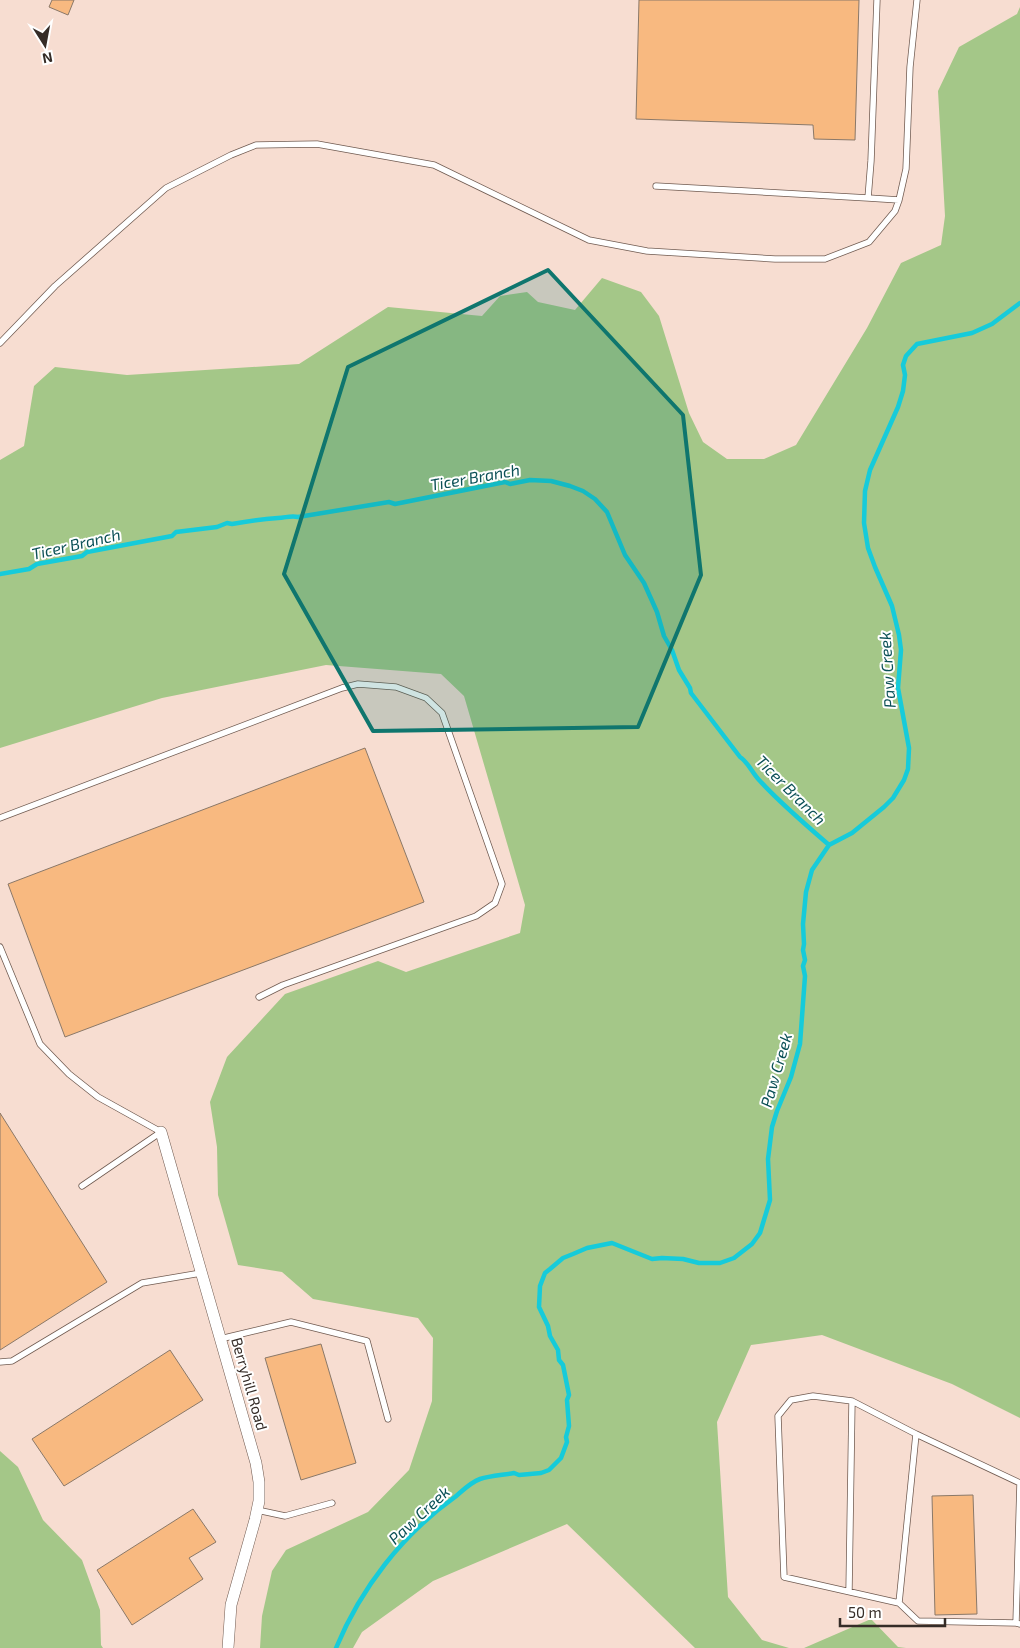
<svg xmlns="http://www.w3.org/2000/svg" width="1020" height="1648" viewBox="0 0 1020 1648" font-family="'Exo 2',sans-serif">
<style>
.green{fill:#a4c788}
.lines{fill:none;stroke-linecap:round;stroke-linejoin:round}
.stream{stroke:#16cbda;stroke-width:4.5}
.building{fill:#f8b980;stroke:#8a7868}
.service-casing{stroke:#705b51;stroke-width:7}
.minor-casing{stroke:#705b51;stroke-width:12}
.service{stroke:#fff;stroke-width:5.5}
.minor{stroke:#fff;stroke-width:11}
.marked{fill:#0f766e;fill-opacity:0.2;stroke:#0f766e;stroke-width:4;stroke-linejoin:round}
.labels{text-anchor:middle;stroke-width:4;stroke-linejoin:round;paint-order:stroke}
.street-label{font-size:15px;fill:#352c27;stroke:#fff}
.water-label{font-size:16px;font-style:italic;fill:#0b5056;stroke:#fff}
</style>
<rect width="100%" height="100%" fill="#f7ddd1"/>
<!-- green -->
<path class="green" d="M1020,7V1418L952,1384L822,1335L751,1345L717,1422L728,1597L762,1640L789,1648H695L567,1524L433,1581L362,1632L353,1648H260L262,1616L272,1571L286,1550L368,1512L409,1470L432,1401L433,1338L418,1318L313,1299L282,1272L238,1265L218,1195L217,1147L210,1102L227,1057L285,994L378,961L406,972L520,933L525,905L464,696L441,674L326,665L162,698L0,748V460L24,446L34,386L55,367L127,375L299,364L388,307L482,316L500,296L527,292L538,302L575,310L602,278L641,292L659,316L689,413L703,442L727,459H764L796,445L867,328L901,263L941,245L945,216L938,91L959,47L1017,14Z
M0,1451L18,1467L43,1520L82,1560L100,1610L101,1645L103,1648H0Z
M871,1619L898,1647L906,1648H804Z"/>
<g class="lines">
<!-- stream -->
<path class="stream" d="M0,574L29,569L37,564L82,556L87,552L172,536L176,532L217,527L227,523L232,524C248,521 262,519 278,518C285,518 291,515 298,517L389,502L395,504L505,482L510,484L530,480L551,481L570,486L583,491L595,499L607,512L625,555L644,583L657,612L664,636L672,650L679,670L690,688L691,693L740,757C749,763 752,773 760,781C781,804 805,824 829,845
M336,1648C361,1588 402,1535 455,1497C462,1491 471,1482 480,1479C490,1476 503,1475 514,1473L519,1475L541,1473L549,1470L561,1458L567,1442L566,1437L569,1426L567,1400L569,1395L563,1365L559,1360L558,1350L550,1336L548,1326L539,1307L540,1286L545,1273L550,1269L563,1258L573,1254L587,1248L612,1243L652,1259L662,1258L683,1259L699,1263H720L734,1258L752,1244L760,1233L770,1200L768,1159L772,1127L777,1111L791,1077L800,1044L805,976L803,966L805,960L803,950L804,944L803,924L806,892L812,870L829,845L852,833L884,807L893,798L904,780L908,769L909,748L898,688L901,650L899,635L892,606L875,567L868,548L864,523L865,491L870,470L898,407L903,391L905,375L903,365L906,356L917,344L972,333L992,324L1020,303"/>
</g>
<!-- building -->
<path class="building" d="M52,0H74L68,15L49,7Z
M639,0H859L855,140L814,139L813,125L636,119Z
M365,748L424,902L65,1037L8,884Z
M0,1113L107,1282L0,1350Z
M321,1344L356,1463L301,1480L265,1358Z
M170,1350L203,1400L64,1486L32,1439Z
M973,1495L977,1614L935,1615L932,1496Z
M193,1509L216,1542L189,1558L203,1579L132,1625L97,1570Z"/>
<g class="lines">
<!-- service casing -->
<g class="service-casing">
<path id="service" d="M877,0L871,161L868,198L899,200
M656,186L868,198
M0,343L55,286L166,188L231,155L256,145L317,144L434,165L589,240L647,251L775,259H825L869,242L895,211L899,200L906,169L910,67L917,0
M0,818L342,688L358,684L396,687L426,698L442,713L502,884L495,903L476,916L283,985L259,997
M0,947L40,1044L69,1074L98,1097L161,1132L82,1186
M220,1339L291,1322L367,1341L388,1419
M0,1362L12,1361L142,1283L201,1273
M257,1510L285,1516L332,1503
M849,1591L852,1401
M899,1603L784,1577L778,1416L791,1400L813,1396L852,1401L916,1434
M1016,1623L918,1621L899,1603L916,1434L1020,1483L1016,1623L1020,1624"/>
</g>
<!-- minor casing -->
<g class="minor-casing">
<path id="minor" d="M161,1132L256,1463L259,1482V1501L255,1520L231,1605L228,1648"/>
</g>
<!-- service -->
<use href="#service" class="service"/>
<!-- minor -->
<use href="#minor" class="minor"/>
</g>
<!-- marked area -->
<path class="marked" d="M548,270L683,415L701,575L638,727L373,731L284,574L348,367Z"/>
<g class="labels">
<!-- street labels -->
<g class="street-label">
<text transform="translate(249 1384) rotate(74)" y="5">Berryhill Road</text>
</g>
<!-- water labels -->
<g class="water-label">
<text transform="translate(475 477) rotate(-10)" y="6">Ticer Branch</text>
<text transform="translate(76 544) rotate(-13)" y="6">Ticer Branch</text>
<text transform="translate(887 670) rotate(-94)" y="6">Paw Creek</text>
<text transform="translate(791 790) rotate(45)" y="6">Ticer Branch</text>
<text transform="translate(776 1070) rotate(-74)" y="6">Paw Creek</text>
<text transform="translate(419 1515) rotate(-43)" y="6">Paw Creek</text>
</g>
</g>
<!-- north arrow -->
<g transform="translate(45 45) rotate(169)" stroke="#ffffff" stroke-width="4" paint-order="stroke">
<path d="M0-4L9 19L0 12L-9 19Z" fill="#352c27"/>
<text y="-8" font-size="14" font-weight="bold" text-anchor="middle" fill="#352c27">N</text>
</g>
<!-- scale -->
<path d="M840 1618v8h105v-8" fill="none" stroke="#352c27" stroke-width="2.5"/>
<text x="848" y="1618" font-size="15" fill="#352c27" stroke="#ffffff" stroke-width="4" paint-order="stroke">50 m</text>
</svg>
